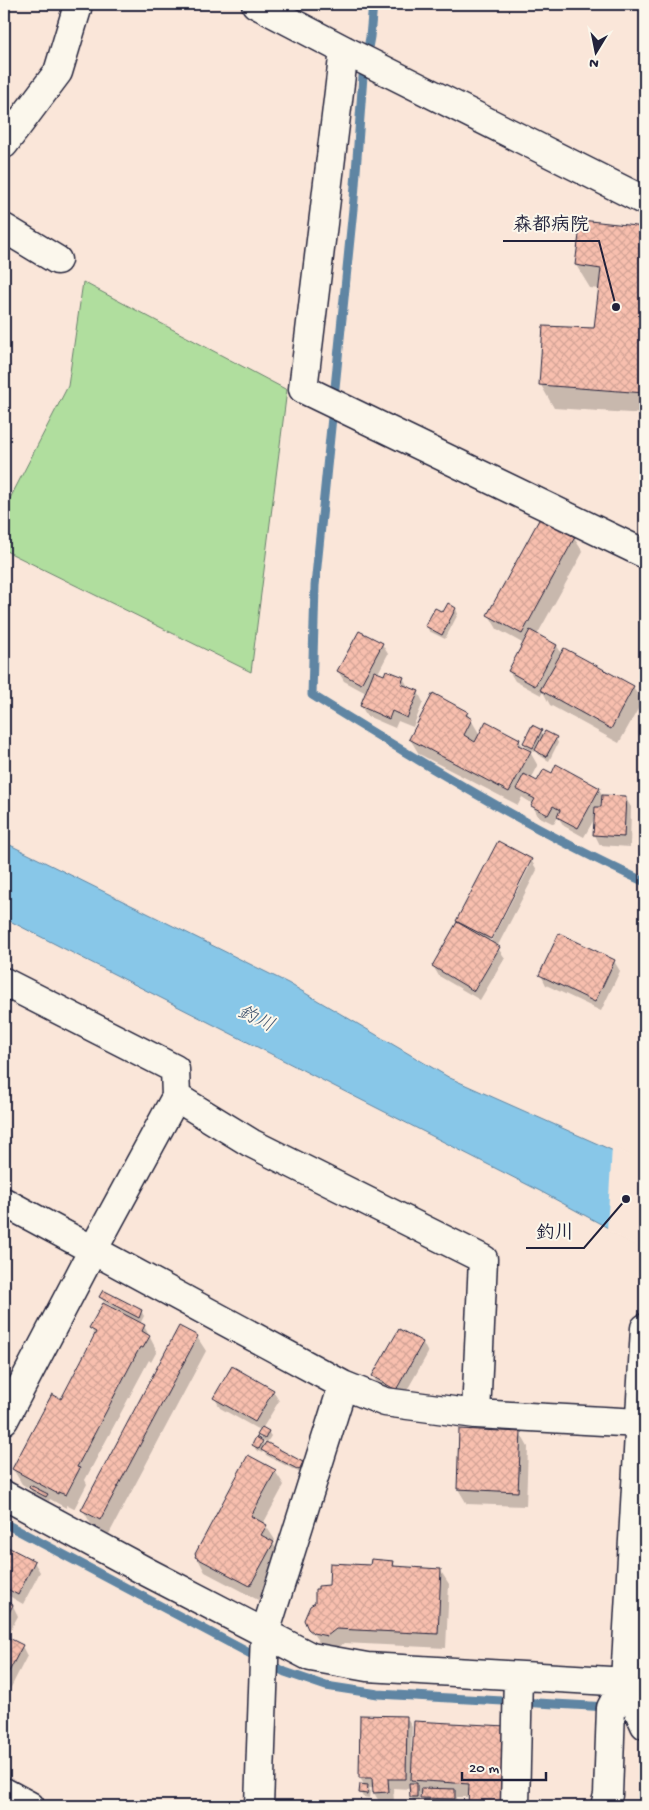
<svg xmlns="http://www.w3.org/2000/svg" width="649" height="1810" viewBox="0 0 649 1810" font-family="'Gochi Hand','Klee One',sans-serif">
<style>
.pitch{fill:#b0de9e;stroke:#69806c}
.water{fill:#88c7e8;stroke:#5f85a3}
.pier{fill:#fae6d9}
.shadow{fill:#0003;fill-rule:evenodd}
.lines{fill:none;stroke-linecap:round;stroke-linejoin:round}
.stream{stroke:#5f85a3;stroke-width:9}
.building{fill:url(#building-cross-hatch);stroke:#22223b}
.minor-casing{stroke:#22223b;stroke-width:31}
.minor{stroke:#fbf7ec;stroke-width:28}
.labels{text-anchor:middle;stroke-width:4;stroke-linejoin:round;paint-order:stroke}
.water-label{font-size:19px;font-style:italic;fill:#41546f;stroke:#fbf7ec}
.leader{fill:none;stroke:#22223b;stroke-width:2}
.callout-dot{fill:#22223b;stroke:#fbf7ec;stroke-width:2}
.callout-label{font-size:19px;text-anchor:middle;font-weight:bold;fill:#22223b;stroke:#fbf7ec;stroke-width:4;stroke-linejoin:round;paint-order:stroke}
</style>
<defs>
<pattern id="building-cross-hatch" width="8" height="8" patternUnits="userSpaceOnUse" patternTransform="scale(1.25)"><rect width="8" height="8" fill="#f8bfae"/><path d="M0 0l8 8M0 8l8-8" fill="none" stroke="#d4a497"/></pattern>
</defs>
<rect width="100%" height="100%" fill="#fae6d9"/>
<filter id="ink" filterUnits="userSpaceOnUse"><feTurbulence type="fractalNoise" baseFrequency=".02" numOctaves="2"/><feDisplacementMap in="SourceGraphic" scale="10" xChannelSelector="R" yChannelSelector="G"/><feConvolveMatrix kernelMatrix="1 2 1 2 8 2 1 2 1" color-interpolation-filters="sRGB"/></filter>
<g filter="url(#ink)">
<!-- pitch -->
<path class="pitch" d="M83,282L287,390L251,672L4,550V510L68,386Z"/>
<!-- water -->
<path class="water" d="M4,842L288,983L450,1078L645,1165V1248L540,1191L4,918Z"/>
<!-- pier -->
<path class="pier" d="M612,1147L645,1162V1250L607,1230Z"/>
<!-- shadow -->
<path class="shadow" d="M582,222L645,228V414L554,408L541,385L595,329L599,289L590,288L576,265Z
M574,538L583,552L537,635L557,646L562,654L633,687L642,702L619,743L550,705L543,692L541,695L515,681L509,671L524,644L497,629L489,615Z
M448,605L456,609L458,614L445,639L429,631L427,626L444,614Z
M360,632L382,644L388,654L378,673L385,676L403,678L409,688L418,692L423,702L413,727L398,721L395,728L367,716L361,706L366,693L344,681L338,671Z
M467,713L480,735L519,740L524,749L530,752L538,766L531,779L538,783L599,789L603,796L625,797L631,807L630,847L600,845L595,835L596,816L584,837L564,826L558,817L554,824L538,816L533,806V804L522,797L518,805L419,754L410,739Z
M541,731L544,736L556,738L558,743L549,761L539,755L536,750L535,752L527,748L524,743Z
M498,843L531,860L537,870L497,947L505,958L480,1000L439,976L433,966L458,923L457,921ZM528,864H531L489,945L487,944Z
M614,961L620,971L601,1011L546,985L541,975Z
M101,1297L141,1311L144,1316L140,1324L144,1326L157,1351L151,1362L149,1360L85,1480L87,1484L74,1509L66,1505V1508L50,1499L49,1501L33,1493L30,1489L22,1484L13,1469L61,1401L95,1337L91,1328L113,1307L104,1302Z
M400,1330L423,1343L428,1353L402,1399L379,1386L373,1376Z
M197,1337L206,1351L109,1534L91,1524L83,1510Z
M273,1391L279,1401L262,1429L268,1432L271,1436L266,1444L303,1463L305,1468L302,1474L266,1455L263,1450L262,1453L256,1450L254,1445L262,1442L265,1446L267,1442L262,1440L259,1435L261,1431L220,1408L215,1398Z
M461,1430L520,1433L528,1447L526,1506L467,1504L458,1489Z
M275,1471L284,1485L263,1524L266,1526L275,1540L273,1543L281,1558L258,1600L205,1572L197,1557Z
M4,1546L34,1562L40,1572L23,1604L4,1593Z
M393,1563L396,1567L440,1570L449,1584L446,1648L344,1643L335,1650L323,1648L309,1628L316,1604L330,1586L371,1566Z
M4,1601L13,1606L18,1616L4,1642Z
M9,1640L22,1646L27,1656L4,1701V1649Z
M361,1716L406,1717L412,1727L411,1748L510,1806H470V1797H457V1804L424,1803L422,1794H419V1801H414L411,1797V1789L393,1788L394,1802L380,1803L374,1793V1788H369L370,1791L369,1798L363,1797L360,1792L365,1786L360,1778Z"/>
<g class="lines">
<!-- stream -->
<path class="stream" d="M373,4L370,37L363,76L354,199L315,586L312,695C420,762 530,829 645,882
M4,1523L285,1672L326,1686L378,1694L608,1707"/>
</g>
<!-- building -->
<path class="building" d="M581,220L645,227V393L539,385L543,326L594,328L601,269L575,265Z
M540,518L575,537L522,634L487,615Z
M448,603L456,608L442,635L425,626L435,608L443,612Z
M530,630L557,645L535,686L508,671Z
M359,631L383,643L361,684L337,671Z
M564,648L634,686L611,729L540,690Z
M386,670L404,677L401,684L419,691L407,718L392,711L389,719L360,706L374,671L384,675Z
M433,693L468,712L466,715L472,719L464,735L475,742L486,721L520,739L518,745L531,751L509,792L409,739Z
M532,725L542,730L533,748L523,743Z
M545,731L557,737L546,757L535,750Z
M556,764L600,788L578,828L557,817L560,810L553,806L548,815L531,806L535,799L516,789L524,774L537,781L544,769L552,773Z
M602,795L626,796L624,837L593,835L595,807H601Z
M498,841L532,859L491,939L456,921Z
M457,922L500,947L474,991L432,966Z
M559,933L615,960L595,1002L539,975Z
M103,1290L142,1310L139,1318L99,1297Z
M103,1303L145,1325L142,1331L150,1336L143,1348L140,1347L77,1467L80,1468L66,1495L58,1492V1494L12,1469L52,1394L61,1399L96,1332L89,1328Z
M179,1326L198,1336L100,1520L81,1510Z
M399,1329L423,1342L396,1390L372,1376Z
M232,1366L274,1390L255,1422L213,1398Z
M262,1427L269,1431L265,1439L257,1435Z
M459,1429L521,1432L518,1492L457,1489Z
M256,1437L263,1441L259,1449L252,1445Z
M266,1442L303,1462L299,1470L261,1450Z
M248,1455L276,1470L251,1516L267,1525L261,1535L274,1542L250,1586L195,1557L196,1555L195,1554Z
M30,1485L48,1494L46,1497L29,1488Z
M4,1545L35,1561L18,1595L4,1587Z
M371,1559L394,1561L393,1566L441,1569L438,1634L336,1629L327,1636L313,1633L308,1629L304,1620L310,1606L315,1603V1589H318V1586L329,1585L330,1563L370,1565Z
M4,1600L13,1605L4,1622Z
M9,1638L23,1645L4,1681V1647Z
M360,1715L407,1716L406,1779H388L389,1792L373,1793L372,1778H359Z
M414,1721L506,1726L502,1806L468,1805L469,1784L411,1780Z
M409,1783H417V1797H410Z
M360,1784L368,1785L367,1794L359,1793Z
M421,1788L455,1789V1799L420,1798Z
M338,1803H371L370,1806H338Z"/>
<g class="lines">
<!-- minor casing -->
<g class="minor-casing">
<path id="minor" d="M256,4L344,50L645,201
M344,50L303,389L645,554
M4,144L58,72L77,9V4
M4,228L57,260
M4,982L175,1069L176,1097L93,1250L4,1420
M176,1097L251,1143L483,1259L476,1414
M4,1202L343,1385L385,1402L476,1414L640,1423
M645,1328L625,1681L645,1725
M4,1495L147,1572L311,1657L367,1667L645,1683
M4,1792L30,1806
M259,1806L265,1633L343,1385
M515,1806L518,1676
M605,1806L608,1795L611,1708L625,1681"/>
</g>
<!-- minor -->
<use href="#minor" class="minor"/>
</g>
</g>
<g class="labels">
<!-- water labels -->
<g class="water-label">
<text transform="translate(257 1017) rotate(26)" y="7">釣川</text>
</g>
</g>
<!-- callouts -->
<path class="leader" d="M616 307L599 241H503M626 1199L584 1248H526"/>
<g class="callout-dot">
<circle cx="616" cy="307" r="5"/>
<circle cx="626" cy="1199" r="5"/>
</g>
<g class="callout-label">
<text x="551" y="230">森都病院</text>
<text x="555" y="1238">釣川</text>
</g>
<!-- margin -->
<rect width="649" height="1810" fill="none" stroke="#fbf7ec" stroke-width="20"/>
<rect x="10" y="10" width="629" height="1790" fill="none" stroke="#22223b" stroke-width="2" filter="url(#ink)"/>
<!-- north arrow -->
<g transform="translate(596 52) rotate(190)" stroke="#fbf7ec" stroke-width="4" paint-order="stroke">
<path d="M0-4L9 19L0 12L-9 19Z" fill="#22223b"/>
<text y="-8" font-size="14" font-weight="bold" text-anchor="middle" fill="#22223b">N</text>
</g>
<!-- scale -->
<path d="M462 1772v8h84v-8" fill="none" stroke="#22223b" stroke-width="2.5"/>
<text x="469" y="1772" font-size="15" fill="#22223b" stroke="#fbf7ec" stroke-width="4" paint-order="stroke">20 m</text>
</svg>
